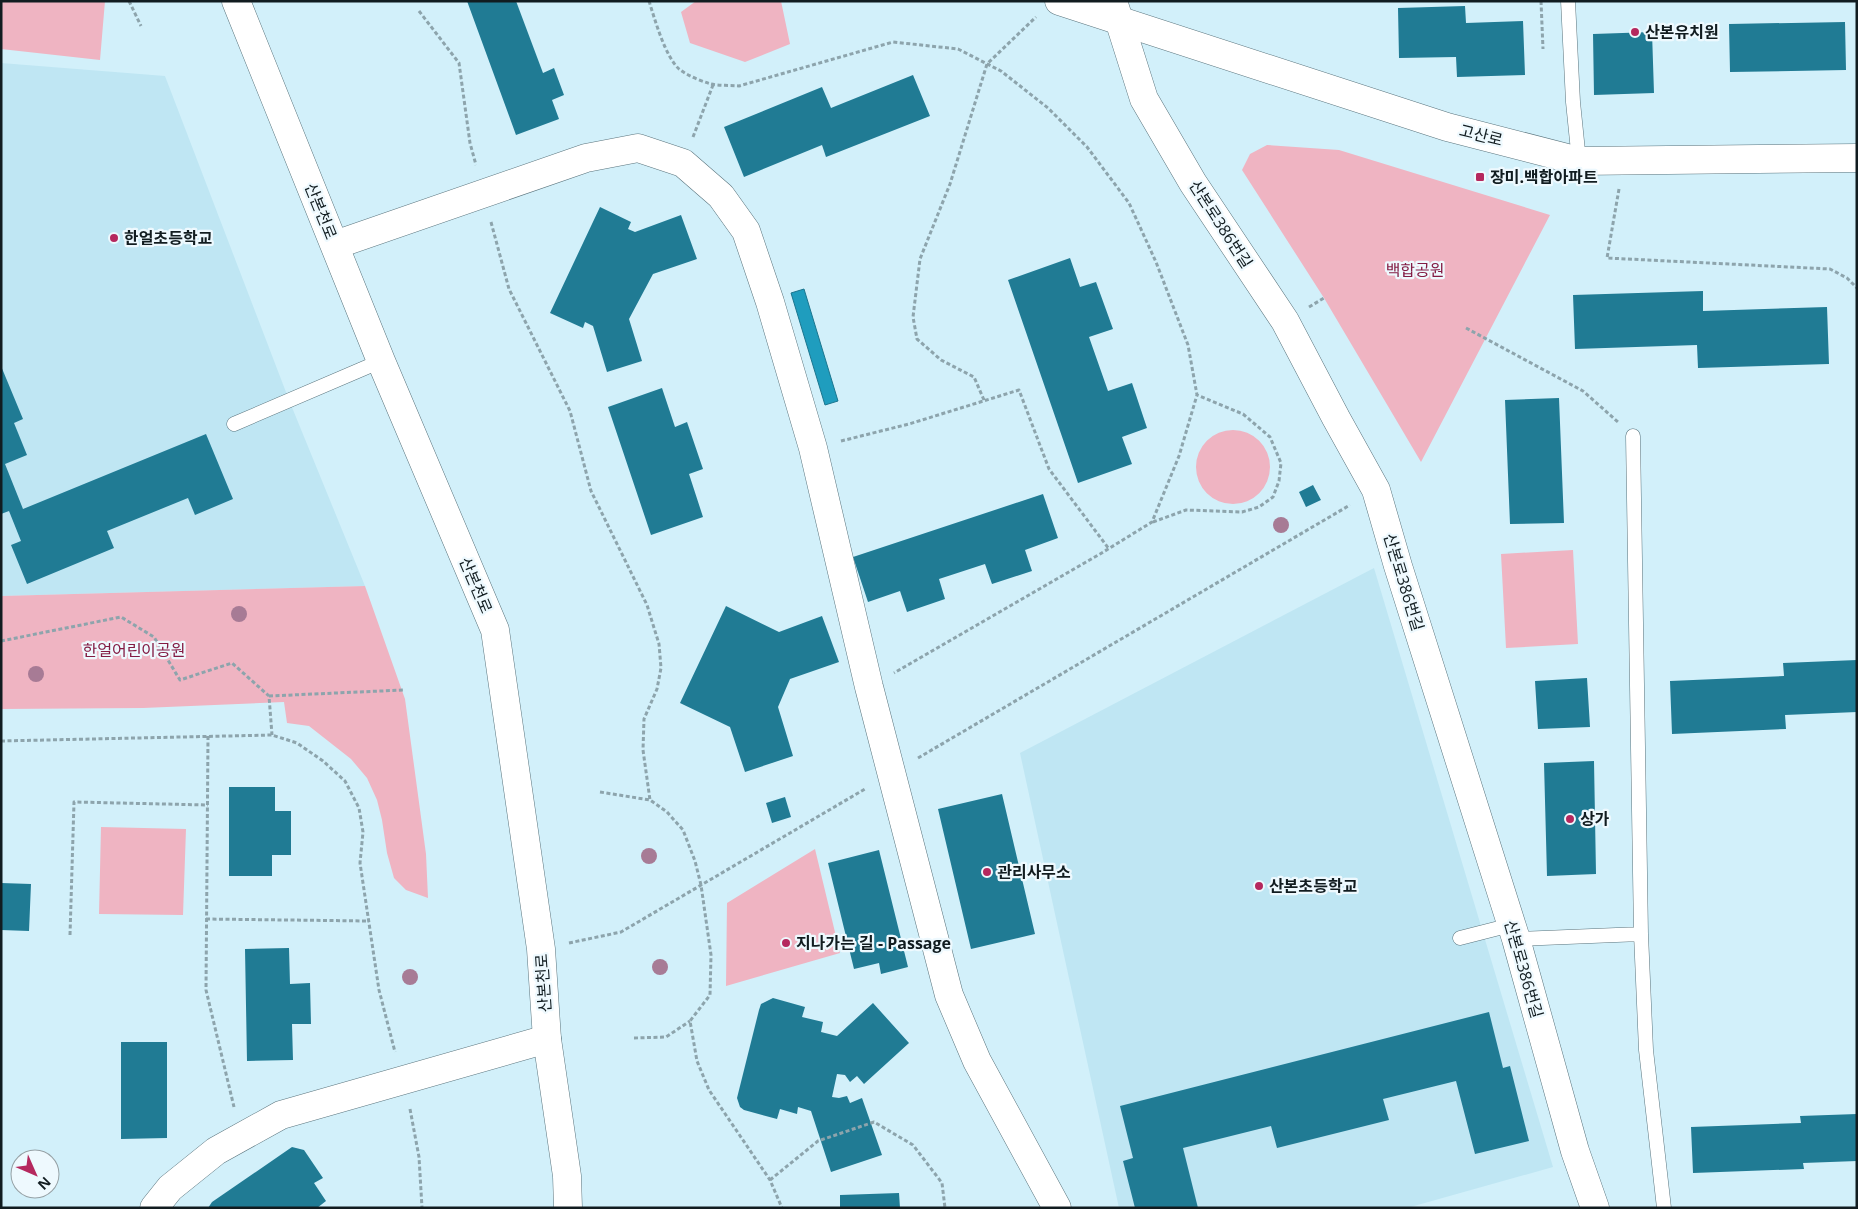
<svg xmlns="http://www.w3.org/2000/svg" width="1858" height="1209" viewBox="0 0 1858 1209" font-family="'Open Sans','Noto Sans KR',sans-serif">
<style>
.built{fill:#bfe6f3}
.green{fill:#efb4c2}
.water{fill:#1f9dbe;stroke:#1b768f}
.building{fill:#207b94}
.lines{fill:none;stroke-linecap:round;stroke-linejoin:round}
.service-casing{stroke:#5a747d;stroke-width:15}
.minor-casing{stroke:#5a747d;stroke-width:29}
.tertiary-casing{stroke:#5a747d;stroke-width:29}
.path{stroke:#8da4ac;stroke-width:3;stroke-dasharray:4 2.5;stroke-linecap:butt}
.service{stroke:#fff;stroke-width:14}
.minor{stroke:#fff;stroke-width:28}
.tertiary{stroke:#fff;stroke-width:28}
.tree{fill:#a77b95}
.poi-dot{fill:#b5285e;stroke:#eef9fe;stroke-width:2}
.labels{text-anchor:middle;stroke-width:4.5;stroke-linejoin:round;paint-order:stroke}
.poi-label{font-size:16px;font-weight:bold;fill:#111c20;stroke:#eef9fe;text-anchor:start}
.street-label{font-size:16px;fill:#111c20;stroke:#eef9fe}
.park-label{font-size:16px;fill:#831b43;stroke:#eef9fe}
</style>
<rect width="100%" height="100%" fill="#d2f0fa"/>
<!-- built -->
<path class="built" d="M1,63L165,76L289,400L365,586L1,596Z
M1374,568L1553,1167L1407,1208H1119L1020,753Z"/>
<!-- green -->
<path class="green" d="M1,1H105L100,60L1,49Z
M696,1H781L790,44L745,62L690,43L681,12Z
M1267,145L1339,150L1550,215L1421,462L1324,298L1242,170L1250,154Z
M1196 467a37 37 0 1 1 74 0a37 37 0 1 1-74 0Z
M1573,550L1578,644L1506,648L1501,554Z
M365,586L405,699L426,854L428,898L406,890L394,878L387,853L382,820L377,800L367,778L351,759L309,726L287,723L284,702L143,708L1,709V596Z
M101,827L186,829L183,915L99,914Z
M815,849L840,953L726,986L727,903Z"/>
<!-- water -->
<path class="water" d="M804,289L838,401L825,405L791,293Z"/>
<!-- building -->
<path class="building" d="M467,1H516L543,73L554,68L564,95L552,100L559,119L516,135Z
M1465,6L1466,23L1523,21L1525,75L1457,77L1456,57L1399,58L1398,8Z
M1845,22L1846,70L1730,72L1729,24Z
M1652,32L1654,93L1594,95L1593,34Z
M913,75L930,116L826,157L822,145L744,177L724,127L822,87L831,108Z
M600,207L631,222L628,229L635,232L681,215L697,259L653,274L629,319L642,361L607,372L593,326L585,322L583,328L550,313Z
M1070,258L1080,287L1096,282L1113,329L1089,337L1108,391L1132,383L1147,428L1122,437L1132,464L1078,483L1008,280Z
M1703,291V311L1827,307L1829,364L1698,368L1697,345L1575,349L1573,295Z
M1,366L23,419L14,423L27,455L5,464L23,509L206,434L233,499L195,515L188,498L107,531L114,548L27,584L11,545L21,541L9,511L1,514Z
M662,388L675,427L687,422L703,469L689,474L703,517L651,535L608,407Z
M1559,398L1564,523L1510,524L1505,400Z
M1313,485L1321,500L1306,507L1299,492Z
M1043,494L1058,538L1025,550L1032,571L992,584L985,564L939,579L945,599L907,612L900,591L868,602L853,557Z
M726,606L779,632L822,616L839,662L790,679L778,707L793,756L745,772L730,727L680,703Z
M1857,660V712L1785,715L1786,729L1672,734L1670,681L1784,676L1783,663Z
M1587,678L1590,727L1538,729L1535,681Z
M1594,761L1596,874L1547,876L1544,763Z
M229,787H275V811H291V855H272V876H229Z
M1002,794L1035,934L971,949L938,809Z
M785,797L791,817L772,823L766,803Z
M879,850L908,967L881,974L879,963L854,969L828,863Z
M1,883L31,884L29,931L1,930Z
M289,948L290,984L310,983L311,1024H292L293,1060L247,1061L245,949Z
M773,998L805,1007L802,1017L823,1022L821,1032L837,1036L873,1003L909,1043L864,1084L857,1076L850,1082L845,1075L837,1074L832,1097L839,1098L847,1096L850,1103L862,1098L882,1155L831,1172L811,1111L798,1107L797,1114L780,1109L777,1119L744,1110L740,1107L737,1098L759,1010L761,1004Z
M1489,1012L1503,1068L1510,1066L1529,1141L1475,1154L1456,1081L1383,1099L1389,1120L1277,1148L1271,1126L1183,1148L1198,1208H1135L1123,1161L1133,1158L1120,1106Z
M121,1042H167V1138L121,1139Z
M1857,1114V1161L1803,1163L1804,1169L1693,1173L1691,1127L1801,1123L1800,1116Z
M292,1147L304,1150L323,1178L314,1183L326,1201L317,1208H208L212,1202Z
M899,1193L900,1208H840V1195Z"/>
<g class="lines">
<!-- service casing -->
<g class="service-casing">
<path id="service" d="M1568,1L1573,102L1579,161
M234,424L381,361
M1633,436L1641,934L1646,1050L1664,1208
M1460,938L1511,925
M1516,939L1641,934"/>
</g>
<!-- minor casing -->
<g class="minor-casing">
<path id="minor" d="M1113,1L1144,99L1193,183L1285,321L1336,418L1376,490L1398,566L1516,939L1575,1151L1595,1208
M335,245L586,158L638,148L683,163L721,196L746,231L770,302L813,448L869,687L949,995L977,1061L1057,1208
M154,1208L170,1188L216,1151L281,1115L547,1039"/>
</g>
<!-- tertiary casing -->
<g class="tertiary-casing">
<path id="tertiary" d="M236,1L381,361L495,630L541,949L547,1039L567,1176L568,1208
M1059,1L1447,127L1579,161L1857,158"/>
</g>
<!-- path -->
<path class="path" d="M129,1L141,26
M649,1C655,20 665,56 679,69C688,76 701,81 711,84C720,86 730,85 739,86L893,42L958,49L1001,71L1048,108L1087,147L1129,203L1156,262L1188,345L1197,395L1179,456L1152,522L1100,554L894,673
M1541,1L1543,49
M419,11L459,63L470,143L476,165
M693,137L713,85
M1619,189L1607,258L1830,269L1847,278L1857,288
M491,222L509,289L570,411L591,491L647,605L659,644L661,668L657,689L644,719L643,750L650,800
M1309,307L1324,298
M1466,328L1583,391L1618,422
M984,400L974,377L941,360L917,339L913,317L920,259L950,184L987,64L1036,17
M841,441L909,424L1019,390L1049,469L1109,549
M1153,522L1186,510L1242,512L1259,507L1273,497L1279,481L1281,463L1270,437L1243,414L1197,395
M1,641L121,617L154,637L180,680L232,663L269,696L272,735
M269,696L403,690
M208,736L206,990L234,1107
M1,741L272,735L297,743L323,761L345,781L359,808L363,832L360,863L379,990L395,1052
M918,758L1350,505
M600,792L650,800L667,812L683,830L695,861L701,885L711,955L710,995L690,1021L697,1061L709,1090L770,1180L782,1208
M206,919L369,921
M70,935L74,802L208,805
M569,943L621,932L865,789
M634,1038L666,1037L690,1021
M410,1109L419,1157L422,1208
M770,1180L818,1141L874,1122L913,1145L942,1183L945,1208"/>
<!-- service -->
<use href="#service" class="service"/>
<!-- minor -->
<use href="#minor" class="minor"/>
<!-- tertiary -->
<use href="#tertiary" class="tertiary"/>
</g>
<!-- trees -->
<g class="tree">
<circle cx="1281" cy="525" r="8"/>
<circle cx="239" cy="614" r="8"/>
<circle cx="36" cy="674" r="8"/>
<circle cx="649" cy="856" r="8"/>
<circle cx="660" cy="967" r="8"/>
<circle cx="410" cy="977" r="8"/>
</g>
<!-- markers -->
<g class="poi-dot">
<circle cx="1635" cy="32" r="5"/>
<rect x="1475" y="172" width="10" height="10" rx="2.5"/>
<circle cx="114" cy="238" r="5"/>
<circle cx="1570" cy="819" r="5"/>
<circle cx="987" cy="872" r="5"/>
<circle cx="1259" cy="886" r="5"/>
<circle cx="786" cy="943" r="5"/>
</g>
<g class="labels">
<!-- poi labels -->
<g class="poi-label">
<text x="1645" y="38">산본유치원</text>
<text x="1490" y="183">장미.백합아파트</text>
<text x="124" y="244">한얼초등학교</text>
<text x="1580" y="825">상가</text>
<text x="997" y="878">관리사무소</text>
<text x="1269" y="892">산본초등학교</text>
<text x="796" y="949">지나가는 길 - Passage</text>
</g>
<!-- street labels -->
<g class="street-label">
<text transform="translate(1481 135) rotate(14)" y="6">고산로</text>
<text transform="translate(321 211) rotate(68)" y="6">산본천로</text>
<text transform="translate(1221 224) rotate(57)" y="6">산본로386번길</text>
<text transform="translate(1404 582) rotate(73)" y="6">산본로386번길</text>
<text transform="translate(476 585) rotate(67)" y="6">산본천로</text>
<text transform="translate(1524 969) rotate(74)" y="6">산본로386번길</text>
<text transform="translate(543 983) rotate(-94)" y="6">산본천로</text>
</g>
<!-- park labels -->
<g class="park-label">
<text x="1415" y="276">백합공원</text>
<text x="134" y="656">한얼어린이공원</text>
</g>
</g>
<!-- border -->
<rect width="1858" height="1209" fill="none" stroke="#111c20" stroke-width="5"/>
<!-- north arrow -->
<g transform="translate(35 1174) rotate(135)"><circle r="24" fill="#eef9fe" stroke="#96a1a5"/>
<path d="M0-4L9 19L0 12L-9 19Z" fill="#b5285e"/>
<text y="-8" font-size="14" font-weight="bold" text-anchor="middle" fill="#111c20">N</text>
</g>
</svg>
